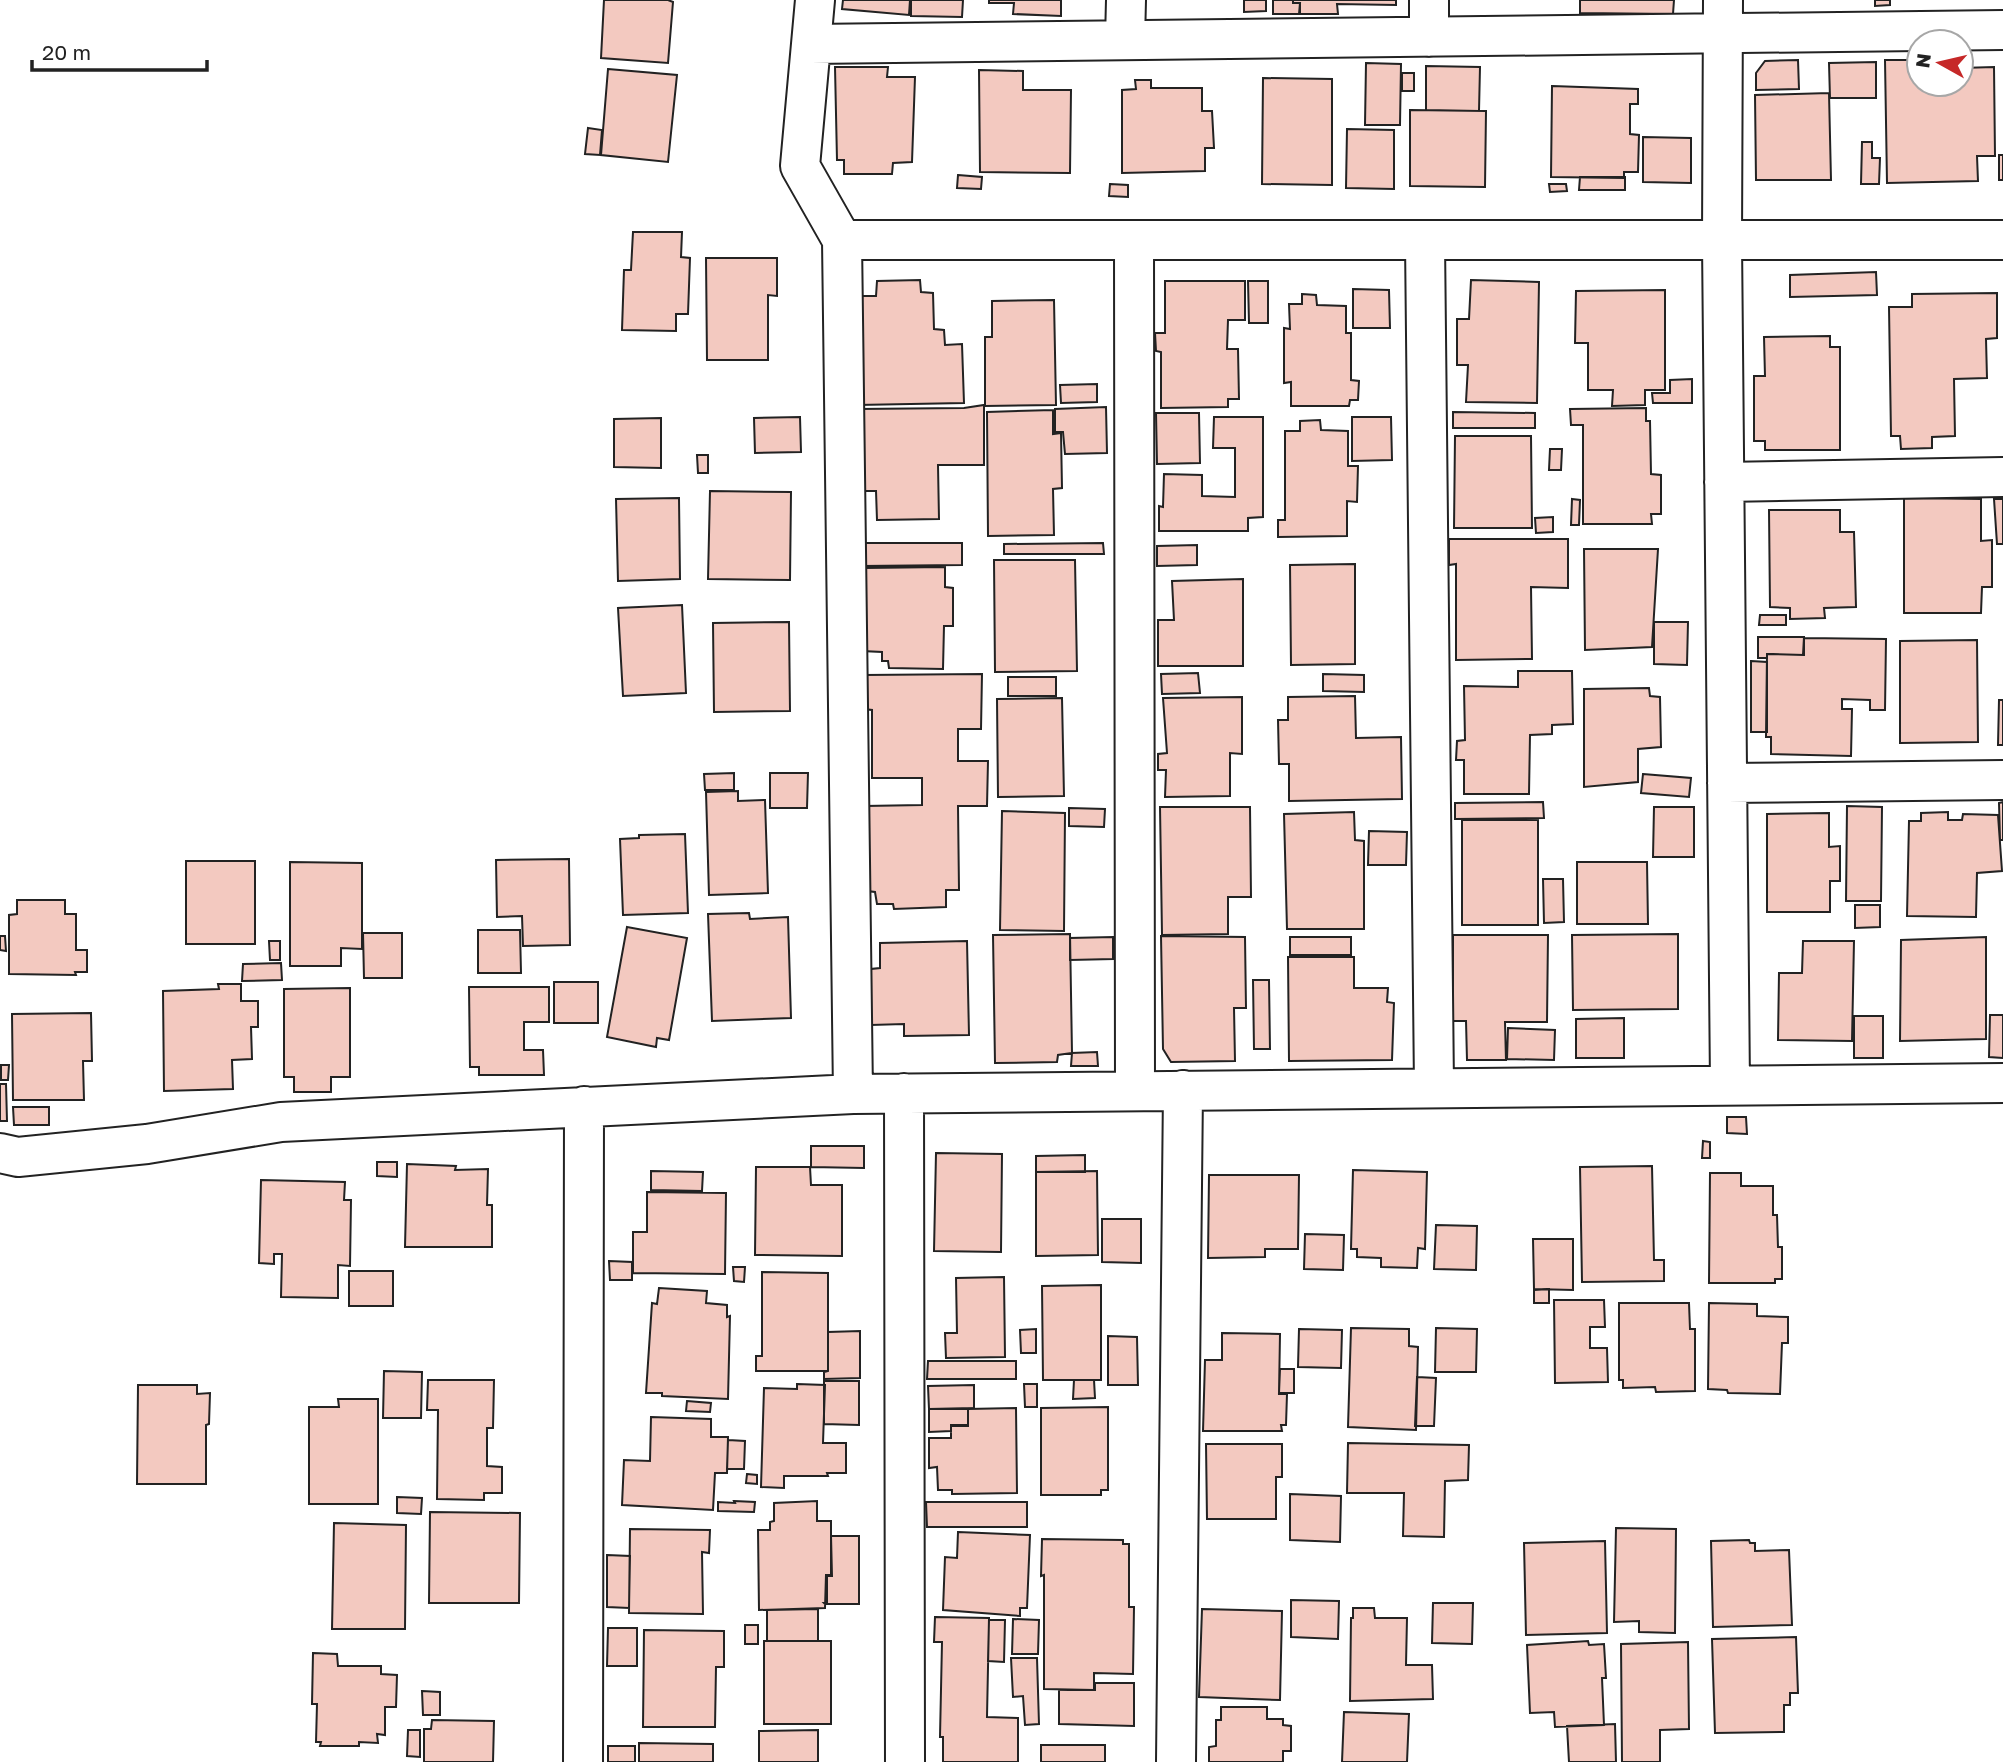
<svg xmlns="http://www.w3.org/2000/svg" width="2003" height="1762" viewBox="0 0 2003 1762" font-family="'Golos Text',sans-serif">
<style>
.building{fill:#f3c9c0;stroke:#222;stroke-width:2}
.lines{fill:none;stroke-linecap:round;stroke-linejoin:round}
.minor-casing{stroke:#222;stroke-width:42}
.minor{stroke:#fff;stroke-width:38}
</style>
<rect width="100%" height="100%" fill="#fff"/>
<!-- building -->
<path class="building" d="M604,0H668L673,2L668,63L601,58Z
M843,0H910L909,15L842,9Z
M911,0H963L962,17L911,16Z
M989,0H1061V16L1013,14L1014,3H989Z
M1244,0H1266V11L1244,12Z
M1273,0H1293V3H1300L1299,14H1273Z
M1293,0H1396V5L1337,4L1338,14H1300V3H1293Z
M1580,0H1674L1673,14L1580,13Z
M1875,0H1890V5L1875,6Z
M1798,60L1799,89L1756,90V73L1765,61Z
M1885,60H1910L1909,69L1919,68V84H1961V68L1994,67L1995,156H1977L1978,181L1887,183Z
M1876,62V98H1830L1829,63Z
M1366,63L1401,64L1400,125H1365Z
M1426,66L1480,67L1479,111L1426,110Z
M835,67H888L887,77H915L912,162L893,163L892,174H844V160H837Z
M608,69L677,75L668,162L601,155Z
M979,70L1023,71V90H1071L1070,173L980,172Z
M1402,73H1414V91H1402Z
M1263,78L1332,79V185L1262,184Z
M1135,80H1151V88H1202V111H1212L1214,148H1205V171L1122,173V90L1136,89Z
M1552,86L1638,89V104H1630V134L1639,135L1638,172H1624V178L1551,177Z
M1829,93L1831,180H1756L1755,95Z
M1410,110L1486,111L1485,187L1410,186Z
M588,128L602,130L600,155L585,154Z
M1347,129L1394,130V189L1346,188Z
M1643,137L1691,138V183L1643,182Z
M1862,142H1872V158H1880L1879,184H1861Z
M1999,155H2003V180H1999Z
M958,175L982,177L981,189L957,188Z
M1580,177H1625V190H1579Z
M1110,184L1128,185V197L1109,196Z
M1549,184H1566L1567,191L1550,192Z
M633,232H682L681,257L690,258L688,314H676V331L622,330L624,270H631Z
M706,258H777V296L768,295V360H707Z
M1876,272L1877,295L1790,297V275Z
M920,280L921,292L933,293L934,329L944,330L945,345L962,344L964,403L857,405L855,296H876L877,281Z
M1471,280L1539,282L1537,403L1466,402L1468,365H1457V319H1469Z
M1165,281H1245V320H1228L1227,349H1238L1239,399H1228V407L1161,408V352L1156,351L1155,333H1165Z
M1248,281H1268V323H1249Z
M1353,289L1389,290L1390,328H1353Z
M1665,290V390H1645V405L1612,406L1613,390H1588V343H1575L1576,291Z
M1997,293V338L1986,339L1987,378L1954,379L1955,436L1932,437V448L1901,449L1900,436H1891L1889,307H1912V294Z
M1302,294L1316,295L1317,305L1346,306V333H1351V380L1359,381L1358,400H1350L1349,406H1291V382L1284,383V328L1290,329L1289,304H1302Z
M1054,300L1056,405L985,406V337H992V301Z
M1830,336V347H1840V450H1765V441H1754V376H1765L1764,337Z
M1692,379V403H1653L1652,393H1670V380Z
M1097,384V402L1061,403L1060,385Z
M984,405V465H938L939,519L877,520L876,491H858L857,409L964,408Z
M1106,407L1107,453L1065,454L1063,432H1055V409Z
M1646,408V421H1650L1651,474L1661,475V514H1651L1652,524H1583V425H1571L1570,409Z
M1053,410V434L1061,433L1062,488L1053,489L1054,535L988,536L987,412Z
M1453,412L1535,413V428H1453Z
M1156,413H1199L1200,463L1157,464Z
M800,417L801,452L755,453L754,418Z
M1214,417H1263V517L1248,518V531H1159V506L1163,507L1164,474L1202,475V496L1235,497V448H1213Z
M1352,417H1391L1392,460L1352,461Z
M661,418V468L614,467V419Z
M1320,420L1321,430L1348,431V466H1358L1357,502L1347,501V536L1278,537V520H1285V431H1300V421Z
M1455,436H1531L1532,528H1454Z
M1550,449H1562L1561,470H1549Z
M697,455H708V473H698Z
M710,491L791,492L790,580L708,579Z
M679,498L680,579L618,581L616,499Z
M1904,498L1981,499V541L1992,540V587H1982L1981,613H1904Z
M1572,499L1580,500L1579,525H1571Z
M1994,499H2003V544H1997Z
M1769,510H1840V532H1854L1856,607L1824,608L1825,618L1790,619V608L1770,607Z
M1553,517V532L1536,533L1535,518Z
M1449,539H1568V588L1531,587L1532,659L1456,660V564L1449,565Z
M861,543H962V565L861,566Z
M1103,543L1104,554H1004V544Z
M1197,545V565L1157,566V546Z
M1584,549H1658L1652,647L1585,650Z
M994,560H1075L1077,671L995,672Z
M1355,564V664L1291,665L1290,565Z
M945,567V587L953,588V626H944L943,669L889,668L888,661H882V652L862,651L864,568Z
M1243,579V666H1158V620H1174L1172,581Z
M682,605L686,693L623,696L618,608Z
M1760,615H1786V625H1759Z
M789,622L790,711L714,712L713,623Z
M1654,622H1688L1687,665L1654,664Z
M1758,637H1804L1803,655L1767,654V658H1758Z
M1804,638L1886,639L1885,710H1870V700L1842,699V709H1852L1851,756L1771,754V737H1766L1767,654L1804,655Z
M1977,640L1978,742L1900,743V641Z
M1751,661L1767,662V732H1751Z
M1518,671H1572L1573,724L1552,725V734L1530,735L1529,794H1464V760H1456L1457,741L1465,740L1464,686L1518,687Z
M1198,673L1200,693L1162,694L1161,674Z
M982,674L981,729H958V761H988L987,806H958L959,890H946V907L894,909L893,904H877L875,892L867,891L865,806L922,805V778H872V710L863,709L864,675Z
M1323,674L1364,675V692L1323,691Z
M1008,677H1056V696H1008Z
M1649,688L1650,696L1660,697L1661,747L1638,749V782L1584,787V689Z
M1355,696L1356,738L1401,737L1402,799L1289,801V764H1279L1278,720H1288V697Z
M1242,697V754L1230,753V796L1165,797L1166,770H1158V754L1167,753L1163,698Z
M1062,698L1064,796L998,797L997,699Z
M1999,700H2003V745H1998Z
M734,773V790H705L704,774Z
M770,773H808L807,808H770Z
M1643,774L1691,778L1689,797L1641,793Z
M738,791V801L765,800L768,893L709,895L706,792Z
M1543,802L1544,818L1455,819V803Z
M2003,802V840H2000L1999,803Z
M1847,806L1882,807L1881,901H1846Z
M1160,807H1250L1251,897H1228V934L1162,935Z
M1654,807H1694V857H1653Z
M1069,808L1105,809L1104,827L1069,826Z
M1002,811L1065,813L1064,931L1000,930Z
M1354,812L1355,840L1364,841V929H1287L1284,814Z
M1948,812V820H1962L1963,814L1998,815L2002,871L1977,873L1976,917L1907,916L1909,821H1921V813Z
M1829,813V847L1840,846V881H1830V912H1767V814Z
M1462,820H1538V925H1462Z
M1369,831L1407,832L1406,865H1368Z
M685,834L688,913L623,915L620,839L639,838V835Z
M569,859L570,945L523,946L522,916L497,917L496,860Z
M186,861H255V944H186Z
M290,862L362,863V949L341,948V966H290Z
M1577,862H1647L1648,924H1577Z
M1543,879H1563L1564,922L1544,923Z
M17,900H65V914H76V950H87V972H75L76,975L9,974V915L17,914Z
M1855,905H1880V927L1855,928Z
M749,913L750,919L788,917L791,1018L712,1021L708,914Z
M627,927L687,938L669,1040L657,1038L656,1047L607,1037Z
M478,930H520L521,973H478Z
M363,933H402V978H364Z
M1070,934L1072,1053L1058,1055L1057,1062L995,1063L993,935Z
M1678,934V1009L1573,1010L1572,935Z
M1453,935H1548L1547,1022H1505L1506,1060H1467L1466,1021H1453Z
M0,936H5L6,951L0,950Z
M1161,936L1245,937L1246,1008H1234L1235,1061L1171,1062L1163,1049Z
M1113,937V959L1070,960V938Z
M1290,937H1351V955H1290Z
M1986,937V1039L1900,1041L1901,940Z
M269,941H280V960H270Z
M967,941L969,1035L904,1036V1024L871,1025V969L880,968V943Z
M1803,941H1854L1852,1041L1778,1040L1779,973H1802Z
M1288,957H1354V988H1388L1387,1002L1394,1003L1392,1060L1289,1061Z
M281,963L282,980L242,981L243,964Z
M1253,980H1269L1270,1049H1254Z
M554,982H598V1023H554Z
M218,984H241V1001H258V1027H251L252,1059L232,1060L233,1089L164,1091L163,991L219,989Z
M469,987H549V1022H524V1050H543L544,1075H479V1067H470Z
M350,988V1077H331V1092H294V1077H284V989Z
M91,1013L92,1061H83L84,1100H13L12,1014Z
M1990,1015H2003V1058L1989,1057Z
M1854,1016H1883V1058H1854Z
M1624,1018V1058H1576V1019Z
M1508,1028L1555,1030L1554,1060L1507,1059Z
M1097,1052L1098,1066H1071L1072,1053Z
M1,1065H9L8,1080H1Z
M0,1084H6L7,1121H0Z
M13,1107H49V1125H14Z
M1727,1117H1746L1747,1134L1727,1133Z
M1703,1141L1710,1142V1158H1702Z
M811,1146H864V1168L811,1167Z
M936,1153L1002,1154L1001,1252L934,1251Z
M1085,1155V1172H1036V1156Z
M377,1162H397V1177L377,1176Z
M407,1164L456,1166L455,1170L488,1169L487,1205H492V1247H405Z
M1652,1166L1654,1260H1664V1281L1582,1282L1580,1167Z
M756,1167H810L811,1185H842V1256L755,1255Z
M1353,1170L1427,1172L1425,1249L1418,1248L1417,1268L1381,1267V1258L1357,1257V1249H1351Z
M651,1171L703,1172L702,1191L651,1190Z
M1097,1171L1098,1255L1036,1256V1172Z
M1710,1173H1741V1186H1773V1215H1777L1778,1247H1782V1279H1775V1283H1709Z
M1209,1175H1299L1298,1249H1265V1257L1208,1258Z
M261,1180L345,1182L344,1200H351L350,1266L338,1265V1298L281,1297L282,1254H274V1264L259,1263Z
M647,1192L726,1193L725,1274L633,1273V1232H647Z
M1102,1219H1141V1263L1102,1262Z
M1436,1225L1477,1226L1476,1270L1434,1269Z
M1305,1234L1344,1235L1343,1270L1304,1269Z
M1533,1239H1573V1290L1534,1289Z
M609,1261L632,1262V1280H610Z
M733,1267H745L744,1282L734,1281Z
M349,1271H393V1306H349Z
M762,1272L828,1273V1371H756V1356H762Z
M1004,1277L1005,1357L946,1358L945,1333H957L956,1278Z
M1101,1285V1380H1043L1042,1286Z
M659,1288L707,1291L706,1303L727,1305V1317L730,1316L728,1399L662,1396V1393H646L652,1303L657,1304Z
M1549,1289V1303H1534V1290Z
M1554,1300H1604L1605,1327H1590V1348H1607L1608,1382L1555,1383Z
M1619,1303H1689L1690,1329H1695V1391L1656,1392L1655,1387L1623,1388V1380H1619Z
M1709,1303L1757,1304V1316L1788,1317V1343H1782L1780,1394L1728,1393L1727,1390L1708,1389Z
M1351,1328L1409,1329V1346L1418,1347L1416,1430L1348,1427Z
M1436,1328L1477,1329L1476,1372H1435Z
M1036,1329V1353H1021L1020,1330Z
M1299,1329L1342,1330L1341,1368L1298,1367Z
M860,1331V1378L824,1379V1372L828,1371V1332Z
M1222,1333L1280,1334L1279,1394H1287L1286,1425H1281L1282,1431H1203L1205,1360H1222Z
M1108,1336L1137,1337L1138,1385H1108Z
M928,1361H1016V1379H927Z
M1280,1369H1294V1393H1279Z
M384,1371L422,1372L421,1418H383Z
M1417,1377L1436,1378L1434,1426H1415Z
M428,1380H494L493,1428H487V1466L502,1467V1493H484V1500L437,1499L438,1410H427Z
M1074,1380H1094L1095,1398L1073,1399Z
M824,1381H859V1425L824,1424Z
M797,1384L825,1385L823,1443H846V1473H827L828,1476H784V1488L761,1487L764,1388L797,1389Z
M1024,1384H1037V1407H1025Z
M138,1385H197V1394L210,1393L209,1424L206,1425V1484H137Z
M974,1385V1408L929,1409L928,1386Z
M338,1399H378V1504H309V1407H339Z
M687,1401L711,1403L710,1412L686,1411Z
M1108,1407V1490H1101V1495H1041V1408Z
M1016,1408L1017,1493L952,1494V1490H938L937,1467L929,1468V1438H951V1426H968V1409Z
M929,1409H968V1425H951V1431L929,1432Z
M651,1417L711,1419V1437H728L727,1473H715L713,1510L622,1505L624,1460L650,1461Z
M728,1440L745,1441L744,1469H727Z
M1348,1443L1469,1445L1468,1480L1445,1481L1444,1537L1403,1536L1404,1493H1347Z
M1206,1444H1282V1477H1276V1519H1207Z
M747,1474L757,1475V1484L746,1483Z
M1290,1494L1341,1496L1340,1542L1290,1540Z
M397,1497L422,1498L421,1514L397,1513Z
M734,1501L755,1502L754,1512L718,1511V1502L735,1503Z
M817,1501V1521H831V1575H826L825,1608L759,1610L758,1530H770V1522L774,1521V1503Z
M926,1502H1027V1527H927Z
M430,1512L520,1513L519,1603H429Z
M334,1523L406,1525L405,1629H332Z
M1616,1528L1676,1529L1675,1633L1639,1632V1621L1614,1622Z
M630,1529L710,1530L709,1553L702,1552L703,1614L629,1613Z
M958,1532L1030,1535L1027,1608H1020V1616L943,1610L945,1557L957,1558Z
M831,1536H859V1604H825L824,1603H827V1576H832Z
M1042,1539L1123,1540V1544H1129V1607H1134L1133,1674L1094,1673V1690L1044,1689V1575L1041,1576Z
M1749,1540L1750,1543H1755V1551L1789,1550L1792,1625L1713,1627L1711,1541Z
M1605,1541L1607,1633L1526,1635L1524,1543Z
M607,1555L630,1556L629,1608L607,1607Z
M1291,1600L1339,1601L1338,1639L1291,1637Z
M1433,1603H1473L1472,1644L1432,1643Z
M1353,1608H1374L1375,1618H1407L1406,1665H1432L1433,1699L1350,1701L1351,1618H1353Z
M818,1609V1641H767V1610Z
M1202,1609L1282,1611L1280,1700L1199,1697Z
M935,1617L989,1618L987,1717L1018,1718V1762H943V1737H940L942,1642H934Z
M1013,1619L1039,1620L1038,1654H1012Z
M989,1620H1005L1004,1662L988,1661Z
M745,1625H758V1644H745Z
M608,1628H637V1666H607Z
M644,1630L724,1631V1667H716L715,1727H643Z
M1796,1637L1798,1693H1790V1705H1784V1732L1715,1733L1712,1639Z
M764,1641H831V1724H764Z
M1588,1641L1589,1645L1604,1644L1606,1678H1602L1604,1725L1555,1727L1554,1712L1530,1713L1527,1645Z
M1688,1642L1689,1729L1660,1730V1762H1622L1621,1644Z
M313,1653L337,1654L338,1666H381V1674L397,1675L396,1707H385V1735L377,1734L378,1743L359,1742V1746H320L321,1742H316L317,1704H312Z
M1011,1658H1037L1039,1724L1025,1725L1023,1696L1013,1697Z
M1095,1683H1134V1726L1059,1724V1690H1095Z
M422,1691L440,1692V1715H423Z
M1221,1707H1267V1719H1283V1725L1291,1726V1751H1283V1762H1209V1747L1216,1746V1720H1221Z
M1344,1712L1409,1714L1407,1762H1342Z
M432,1720L494,1721L493,1762H424V1729H431Z
M1615,1724L1616,1762H1569L1567,1726Z
M408,1730H420V1757L407,1756Z
M818,1730V1762H759V1731Z
M639,1743L713,1744V1762H639Z
M1041,1745H1105V1762H1041Z
M608,1746H635V1762H608Z"/>
<g class="lines">
<!-- minor casing -->
<g class="minor-casing">
<path id="minor" d="M815,0L800,166L842,240L853,1094L2003,1083
M1723,0L1722,241L1730,1085
M1429,37V0
M1125,40L1126,0
M811,44L2003,30
M842,240H2003
M1134,240L1135,1091
M1425,241L1434,1087
M1724,482L2003,477
M1727,783L2003,780
M904,1093L905,1762
M0,1153L18,1157L147,1144L281,1122L853,1094
M583,1762L584,1106
M1176,1762L1183,1090"/>
</g>
<!-- minor -->
<use href="#minor" class="minor"/>
</g>
<!-- north arrow -->
<g transform="translate(1940 63) rotate(278)"><circle r="33" fill="#ffffff" stroke="#a7a7a7" stroke-width="2"/>
<path d="M0-5L12 26L0 18L-12 26Z" fill="#c62828"/>
<text y="-10" font-size="19" font-weight="bold" text-anchor="middle" fill="#222222">N</text>
</g>
<!-- scale -->
<path d="M32 60v10h175v-10" fill="none" stroke="#222222" stroke-width="3.5"/>
<text x="42" y="60" font-size="21" fill="#222222" stroke="#ffffff" stroke-width="5" paint-order="stroke">20 m</text>
</svg>
